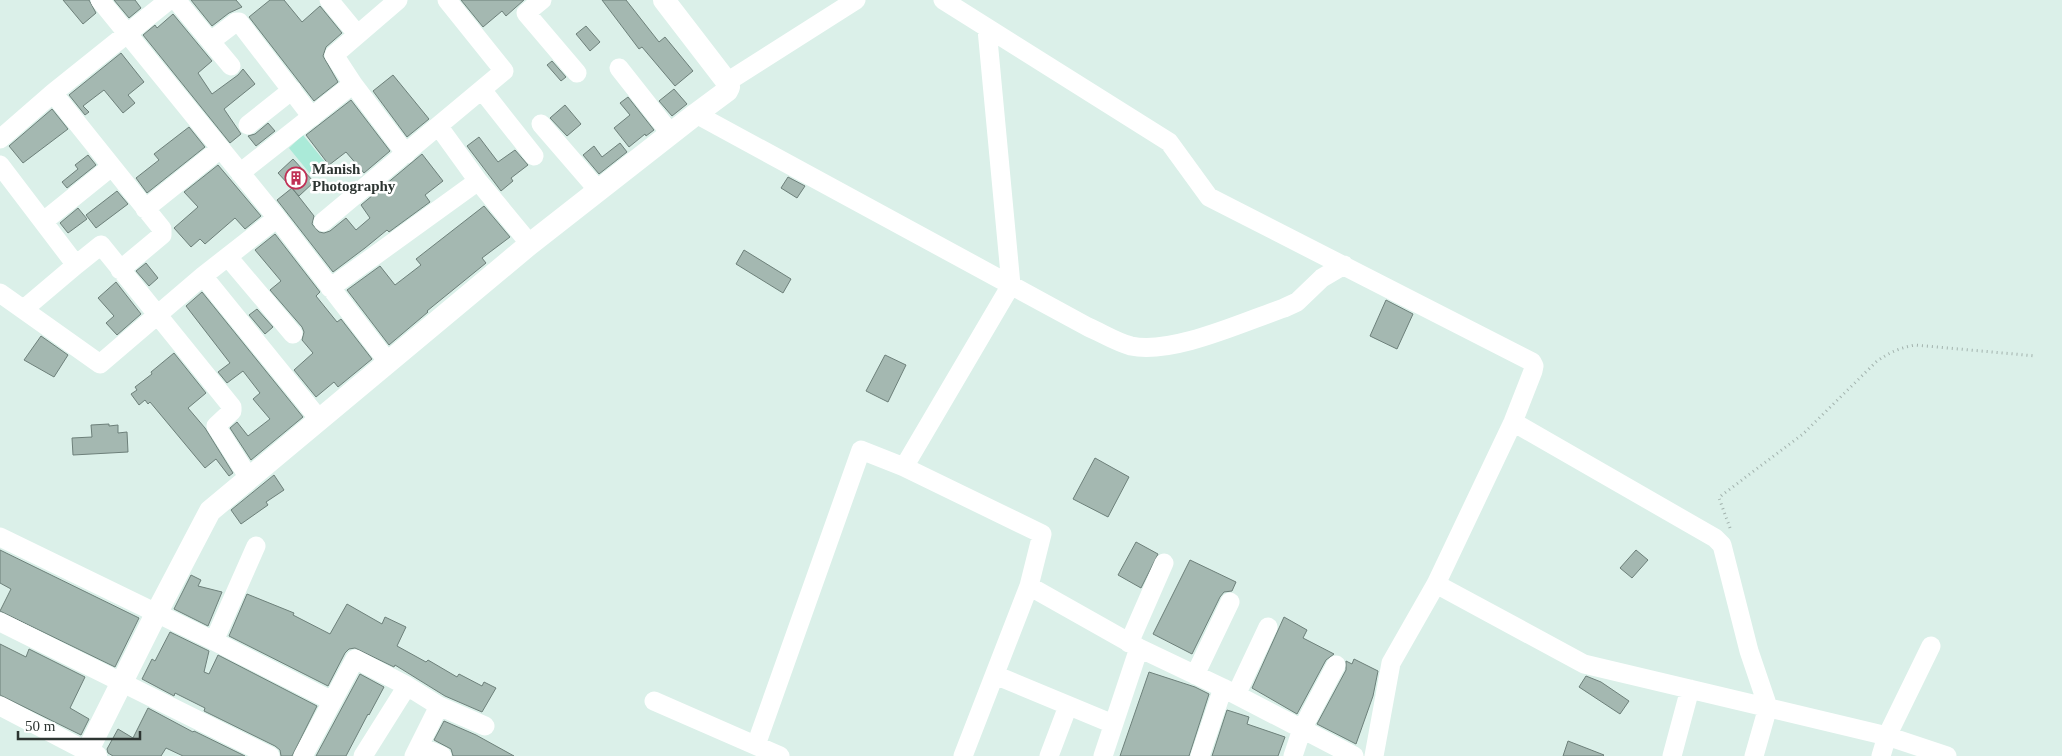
<svg xmlns="http://www.w3.org/2000/svg" width="2062" height="756" viewBox="0 0 2062 756" font-family="'Times New Roman',serif">
<style>
.green{fill:#aaead8}
.building{fill:#a4b8b1;stroke:#6d807a}
.lines{fill:none;stroke-linecap:round;stroke-linejoin:round}
.path{stroke:#a2b2ad;stroke-width:3;stroke-dasharray:1 4;stroke-linecap:butt}
.minor{stroke:#fff;stroke-width:19}
.tertiary{stroke:#fff;stroke-width:22}
.labels{text-anchor:middle;stroke-width:5;stroke-linejoin:round;paint-order:stroke}
.poi-label{font-size:15px;font-weight:bold;fill:#2d3532;stroke:#fff;text-anchor:start}
</style>
<rect width="100%" height="100%" fill="#dbf0e9"/>
<!-- green -->
<path class="green" d="M303,135L326,163L311,175L289,148Z"/>
<!-- building -->
<path class="building" d="M63,0H89L96,13L83,24Z
M114,0H135L141,8L129,18Z
M191,0H236L242,7L229,13L212,26Z
M270,0H284L302,22L320,6L342,33L326,47L323,56L338,82L314,101L249,17Z
M461,0H524L506,16L502,11L483,27Z
M602,0H626L659,42L665,37L693,71L675,86L642,47L639,49Z
M173,14L212,61L198,73L212,94L238,75L243,69L255,84L224,109L241,134L230,143L143,35L155,25L157,28Z
M586,26L600,42L590,51L576,34Z
M121,53L144,82L128,95L135,103L123,113L104,90L83,106L89,112L85,115L69,95Z
M552,61L566,77L561,81L547,65Z
M393,75L429,119L407,137L373,91Z
M674,89L687,104L672,116L659,101Z
M628,97L654,130L646,136L645,134L629,147L614,128L630,115L620,103Z
M351,100L390,151L364,173L346,152L329,165L306,135Z
M565,105L581,124L567,136L550,118Z
M52,109L68,129L23,163L9,146Z
M268,123L275,131L256,146L248,136L255,134Z
M189,127L205,147L147,193L136,178L159,160L154,154Z
M479,137L498,162L515,150L528,165L511,178L513,181L501,191L467,146Z
M620,143L627,152L599,174L583,155L594,146L602,157Z
M422,154L443,181L425,195L430,202L389,232L387,230L365,248L333,272L277,200L292,188L314,216L312,224L319,232L324,233L330,231L346,218L356,230L370,218L361,205Z
M88,155L96,165L67,188L62,182L78,169L75,165Z
M293,159L314,182L299,196L278,173Z
M218,165L261,216L245,229L235,218L205,244L200,239L191,247L174,228L198,207L184,192Z
M788,177L805,186L797,198L781,188Z
M117,191L128,204L96,228L86,215Z
M484,206L510,237L482,258L486,263L427,311L428,312L389,345L347,290L380,266L395,285L421,265L416,259Z
M78,208L87,219L68,233L60,223Z
M275,234L320,292L316,296L337,322L341,319L372,359L338,387L334,382L316,397L294,370L313,353L302,340L304,332L302,327L270,290L281,281L255,250Z
M744,250L791,279L783,293L736,264Z
M146,263L158,278L149,286L136,271Z
M116,282L141,314L117,335L106,323L114,316L98,298Z
M202,292L303,417L251,460L230,428L237,422L248,436L270,419L253,399L260,393L243,371L227,383L218,372L230,363L186,306Z
M1386,300L1413,314L1397,349L1370,336Z
M257,309L273,327L265,334L249,315Z
M41,336L68,355L54,377L24,360Z
M174,353L206,393L188,408L205,428L233,473L229,476L216,459L205,468L150,402L148,404L145,400L139,405L131,394L137,390L135,387L152,374L151,372Z
M885,355L906,365L888,402L866,391Z
M109,424V426L118,425V433L127,432L128,452L73,455L72,438L92,437L91,425Z
M1095,458L1129,477L1108,517L1073,499Z
M274,475L284,490L266,502L268,505L241,524L231,510Z
M1136,542L1158,554L1141,588L1118,575Z
M0,550L139,618L115,667L0,611L11,589L0,583Z
M1636,550L1648,560L1632,578L1620,568Z
M1190,560L1236,582L1232,591L1224,592L1220,597L1192,654L1153,634Z
M191,575L201,580L198,586L222,592L208,626L174,609Z
M247,594L294,613L293,615L330,634L347,604L382,624L385,617L406,627L397,646L426,662L428,660L457,677L459,674L482,686L484,682L496,688L482,712L445,696L395,665L394,667L355,648L349,649L345,653L328,686L229,636Z
M1284,617L1307,630L1303,638L1334,654L1326,660L1297,714L1252,688Z
M170,632L209,651L204,672L209,674L218,655L317,706L292,756H281L280,750L275,746L204,711L205,708L175,693L174,696L142,679L152,659L155,661Z
M0,644L26,657L29,649L85,677L70,708L89,719L81,735L0,695Z
M1354,659L1378,671L1373,696L1356,744L1317,724L1346,670V661L1352,664Z
M1149,672L1195,687L1209,694L1189,756H1120Z
M360,674L384,687L369,715L368,714L346,756H316Z
M1586,676L1601,682L1629,701L1620,714L1579,687Z
M148,708L193,732L194,731L245,756H183L166,748L161,756H113L108,753L107,749L118,729L133,738Z
M1227,710L1249,717L1247,724L1285,737L1278,756H1212Z
M444,721L476,735L514,756H453L451,749L434,740Z
M1568,741L1604,755L1603,756H1563Z"/>
<g class="lines">
<!-- path -->
<path class="path" d="M1730,528L1719,498L1722,495L1803,434L1876,362C1888,353 1899,348 1915,345L2036,356"/>
<!-- minor -->
<path class="minor" d="M100,0L277,218L388,362
M176,0L231,66
M329,0L357,34
M398,0L334,55L353,84L406,154
M542,0L526,13L577,73
M943,0L1169,142L1209,197L1532,362L1534,366L1533,371L1513,422L1436,584L1391,663L1374,756
M211,41L236,22H239L312,117
M619,68L671,134
M727,82L856,0
M482,90L534,156
M53,93L162,229V235L120,270
M696,114L1088,327C1102,333 1116,342 1131,346C1172,355 1243,322 1284,308L1297,302L1322,278L1344,265
M541,124L598,190
M248,125L292,90
M439,127L478,181L530,244
M0,139L53,93L169,0
M0,165L76,265L101,245L232,407V411L216,426L249,478
M240,173L353,84
M145,209L220,149
M44,221L111,167
M323,222L504,71L447,0
M228,257L293,334
M203,276L319,419
M330,288L478,181
M0,293L100,364L203,276L277,218
M24,309L76,265
M1513,422L1715,538L1722,545L1749,651L1768,707L1754,756
M904,467L1011,285L987,29
M0,537L214,641L332,701
M1436,584L1584,664L1887,736L1947,756
M0,622L270,756
M214,641L256,546
M1129,643L1164,563
M995,675L1113,724
M1195,675L1230,602
M1236,695L1268,627
M654,701L780,756
M0,706L88,752
M756,745L861,450L904,467L1042,534L1029,586L1139,648L1223,688L1354,756
M419,746L442,756
M303,756L355,659L407,686L439,706L485,726
M363,756L407,686
M414,756L439,706
M963,756L1029,586
M1049,756L1068,706
M1103,756L1139,648
M1200,756L1223,688
M1293,756L1302,729L1336,665
M1672,756L1690,689
M1881,756L1887,736L1931,646"/>
<!-- tertiary -->
<path class="tertiary" d="M96,756L88,752V750L156,614L210,511L530,244L696,114L727,91L729,87L727,82L664,0"/>
</g>
<!-- icons -->
<defs>
<g id="building-ring" transform="scale(1.125)"><circle r="9.5" fill="#fff" stroke="#c03055" stroke-width="1.5"/><path d="M-4-6H4V6H1V3H-1V6H-4ZM-2.5-4.3h1.7v1.8h-1.7ZM.8-4.3h1.7v1.8H.8ZM-2.5-1h1.7V.8h-1.7ZM.8-1h1.7V.8H.8Z" fill="#c03055"/></g>
</defs>
<g fill-rule="evenodd">
<use href="#building-ring" x="296" y="178"/>
</g>
<g class="labels">
<!-- poi labels -->
<g class="poi-label">
<text x="312" y="174">Manish<tspan x="312" dy="17">Photography</tspan></text>
</g>
</g>
<!-- scale -->
<path d="M18 731v8h122v-8" fill="none" stroke="#2d3532" stroke-width="2.5"/>
<text x="25" y="731" font-size="15" fill="#2d3532" stroke="#ffffff" stroke-width="4" paint-order="stroke">50 m</text>
</svg>
